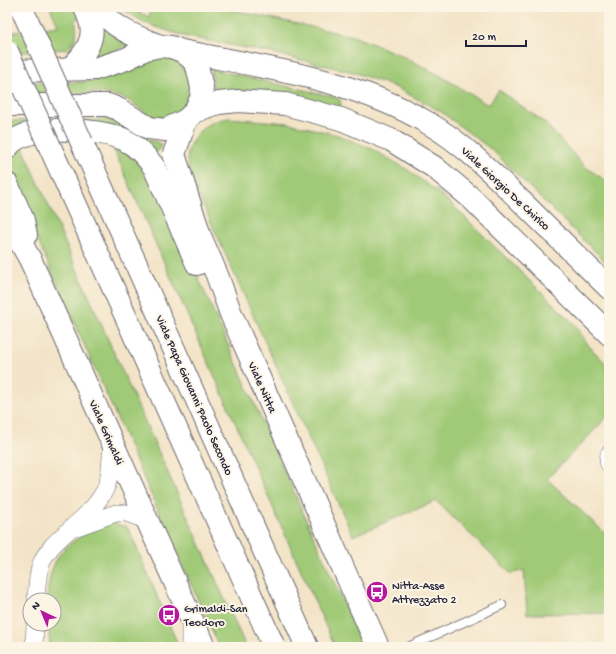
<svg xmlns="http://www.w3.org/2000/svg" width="616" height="654" viewBox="0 0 616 654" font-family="'Gochi Hand',sans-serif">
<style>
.green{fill:#a0ca77;stroke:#617659}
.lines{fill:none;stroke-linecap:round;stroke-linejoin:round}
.service-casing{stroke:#6b666c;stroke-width:10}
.minor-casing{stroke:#6b666c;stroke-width:18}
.secondary-casing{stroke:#6b666c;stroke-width:24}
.primary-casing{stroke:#6b666c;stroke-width:24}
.service{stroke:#fff;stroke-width:8}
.minor{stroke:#fff;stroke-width:17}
.secondary{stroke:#fff;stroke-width:22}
.primary{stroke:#fff;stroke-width:22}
.primary-bridge-casing{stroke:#6b666c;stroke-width:24;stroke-linecap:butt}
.primary-bridge{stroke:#fff;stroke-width:22}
.labels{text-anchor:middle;stroke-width:4;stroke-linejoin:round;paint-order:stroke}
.street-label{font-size:12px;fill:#22223b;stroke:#fcf5e5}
.poi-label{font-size:12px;fill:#22223b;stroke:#fcf5e5;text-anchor:start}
</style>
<rect width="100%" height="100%" fill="#fcf5e5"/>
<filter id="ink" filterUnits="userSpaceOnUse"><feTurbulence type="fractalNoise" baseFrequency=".025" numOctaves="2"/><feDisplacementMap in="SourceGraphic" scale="8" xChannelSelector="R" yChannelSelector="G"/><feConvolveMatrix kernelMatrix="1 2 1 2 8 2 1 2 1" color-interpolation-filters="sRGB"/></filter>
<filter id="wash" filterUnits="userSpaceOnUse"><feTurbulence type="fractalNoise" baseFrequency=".012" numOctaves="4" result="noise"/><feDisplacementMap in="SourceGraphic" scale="16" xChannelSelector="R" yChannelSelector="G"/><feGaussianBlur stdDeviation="0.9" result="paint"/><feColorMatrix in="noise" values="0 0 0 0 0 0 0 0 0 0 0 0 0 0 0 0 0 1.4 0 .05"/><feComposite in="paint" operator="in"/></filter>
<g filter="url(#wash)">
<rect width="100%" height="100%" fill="#f3e4c7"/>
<!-- green -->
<path class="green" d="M50,7H74L80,17L75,20C78,32 77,40 67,49L7,53V33L58,26Z
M127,7L149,17L152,7H228V9L353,36L398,54L439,75L488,105L499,90L544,122L584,166L609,183V265L492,150L440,111L395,87L353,72L267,52L184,36L147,24L123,10Z
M100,25L129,45L112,52L94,55Z
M155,58C160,58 166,58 171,59C178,61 183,67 186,73C188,77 190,81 191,85C192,102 175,119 157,117C146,116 138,106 128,100C120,96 110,95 102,93L7,94V82C42,82 82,86 115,76C130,72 141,63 155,58Z
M211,69L335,97L340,100L341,106L338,109L214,96Z
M229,118L289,123L338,135L372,149L405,168L442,195L576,326L589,346L609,367V415L547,479L609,537V613L527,614L524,570L511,574L436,501L353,536L194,185C192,179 190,173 188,167C184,149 195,131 211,123C216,120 223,119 229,118Z
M108,119C122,123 131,133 144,138C150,141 156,141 162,144L160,149L156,153L138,141L7,138V121Z
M110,141L127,149L152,174L363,647H335Z
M21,143C95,312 171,479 246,647H219L9,176C6,159 11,155 21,143Z
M115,520L117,525L126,526L129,530L179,647H50L48,624H54V600H47C50,547 71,540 115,520Z"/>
</g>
<g filter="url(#ink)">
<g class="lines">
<!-- service casing -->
<g class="service-casing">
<path id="service" d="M408,647L502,605"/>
</g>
<!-- minor casing -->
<g class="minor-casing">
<path id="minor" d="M609,454L608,461L609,464
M77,527L116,513H126L146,520
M36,600C37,588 37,575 41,564C47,548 59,540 70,529C84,517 100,503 107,485C111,471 111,456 112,442
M190,620V647
M34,647L35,624"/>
</g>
<!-- secondary casing -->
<g class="secondary-casing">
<path id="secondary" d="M99,7C113,29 137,37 160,46
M182,51C266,68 354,79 428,123C463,143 492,173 521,201C550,230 580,259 609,288
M70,69C81,58 95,43 91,25C90,19 87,13 85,7
M7,71L95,69L126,59L146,49L160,46L171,47L182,51L191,58L197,66L202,88L201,99L194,112L186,120L165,130L149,128L118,109L108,105H7
M194,112L206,107L219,103L238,101L285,104L341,119L391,140L434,167L470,197L609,334
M186,120L174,154L200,236L217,275L231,314L378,647
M7,148C22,122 101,128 125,140C137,146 146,156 154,167L197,264
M7,184L23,220L26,235
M7,219L30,259L204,647"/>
</g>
<!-- primary casing -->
<g class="primary-casing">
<path id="primary" d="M21,7L32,31
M82,143L307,647
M50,147L274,647"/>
</g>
<!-- service -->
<use href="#service" class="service"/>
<!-- minor -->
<use href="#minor" class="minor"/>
<!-- secondary -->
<use href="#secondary" class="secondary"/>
<!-- primary -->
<use href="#primary" class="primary"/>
<!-- primary-bridge casing -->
<g class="primary-bridge-casing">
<path id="primary-bridge" d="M32,31L82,143
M7,51L50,147"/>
</g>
<!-- primary-bridge -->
<use href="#primary-bridge" class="primary-bridge"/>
</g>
</g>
<!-- icons -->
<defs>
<g id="bus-disc" transform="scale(1.15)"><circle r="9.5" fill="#b5179e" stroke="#fcf5e5"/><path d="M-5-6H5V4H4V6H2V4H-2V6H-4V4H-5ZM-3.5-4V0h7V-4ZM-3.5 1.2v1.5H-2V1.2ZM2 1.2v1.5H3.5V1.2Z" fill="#fff"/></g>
</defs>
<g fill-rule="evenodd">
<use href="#bus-disc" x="377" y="592"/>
<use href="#bus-disc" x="169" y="615"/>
</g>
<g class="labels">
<!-- street labels -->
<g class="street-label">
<text transform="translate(506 188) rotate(43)" y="4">Viale Giorgio De Chirico</text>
<text transform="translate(263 387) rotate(66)" y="4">Viale Nitta</text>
<text transform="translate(195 395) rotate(66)" y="4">Viale Papa Giovanni Paolo Secondo</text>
<text transform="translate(107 432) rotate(66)" y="4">Viale Grimaldi</text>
</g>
<!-- poi labels -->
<g class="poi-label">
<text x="392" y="589">Nitta-Asse<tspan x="392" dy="14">Attrezzato 2</tspan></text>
<text x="184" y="612">Grimaldi-San<tspan x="184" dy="14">Teodoro</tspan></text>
</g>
</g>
<!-- margin -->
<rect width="616" height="654" fill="none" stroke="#fcf5e5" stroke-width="24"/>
<!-- north arrow -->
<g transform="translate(42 612) rotate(316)"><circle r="19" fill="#fcf5e5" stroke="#a5a1a1"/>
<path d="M0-3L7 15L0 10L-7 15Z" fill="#b5179e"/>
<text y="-6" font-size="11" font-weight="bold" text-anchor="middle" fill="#22223b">N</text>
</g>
<!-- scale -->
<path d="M466 40v6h60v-6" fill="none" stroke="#22223b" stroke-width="2"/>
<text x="472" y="40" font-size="12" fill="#22223b" stroke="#fcf5e5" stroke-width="3" paint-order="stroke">20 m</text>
</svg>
